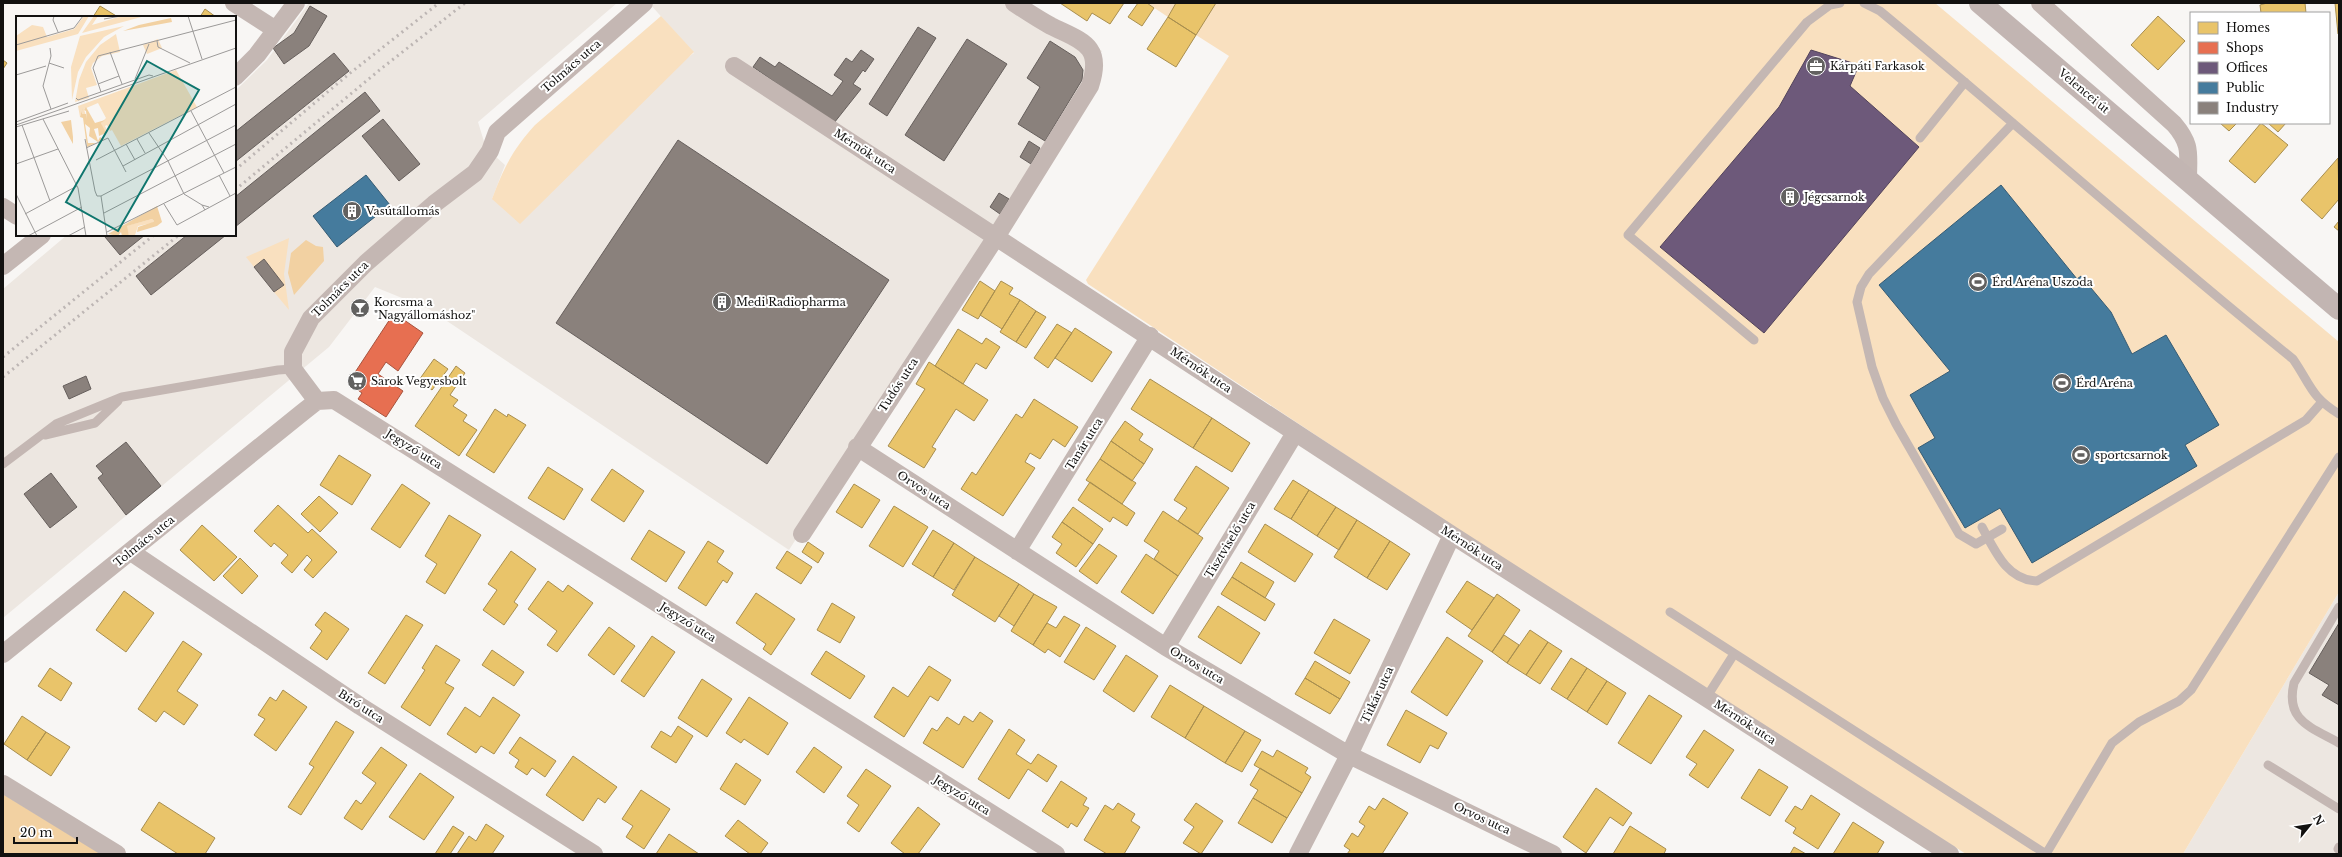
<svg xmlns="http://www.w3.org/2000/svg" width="2342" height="857" viewBox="0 0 2342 857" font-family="'Libre Baskerville',serif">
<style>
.built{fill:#ede7e1}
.green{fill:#f9e0bf}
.forest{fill:#f2d1a2}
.homes{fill:#e9c46a;stroke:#a88e4f}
.shops{fill:#e76f51;stroke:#a7533e}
.offices{fill:#6d597a;stroke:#52435a}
.public{fill:#457b9d;stroke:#365b73}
.industry{fill:#8a817c;stroke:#665f5c}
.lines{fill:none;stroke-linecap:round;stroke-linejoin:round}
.service{stroke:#c4b7b3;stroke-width:9}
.minor{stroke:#c4b7b3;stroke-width:18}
.secondary{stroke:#c2b5b2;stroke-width:22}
.rail{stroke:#bdb6b4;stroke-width:3;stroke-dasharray:2 4;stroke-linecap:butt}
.labels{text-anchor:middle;stroke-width:4;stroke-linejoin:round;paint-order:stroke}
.street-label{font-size:11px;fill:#121110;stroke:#fff}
.poi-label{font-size:11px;fill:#121110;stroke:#fff;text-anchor:start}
.inset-road{fill:none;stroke:#9c9a99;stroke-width:1}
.view{fill:#0f766e;fill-opacity:0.15;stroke:#0f766e;stroke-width:2}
.inset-edge{fill:none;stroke:#121110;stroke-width:2}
</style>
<rect width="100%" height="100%" fill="#f8f6f4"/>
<!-- built -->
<path class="built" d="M309,3H617L478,122L486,148L505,165L492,199L694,53L649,3H1029L1102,51L995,226L789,550L429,309L375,287L329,347L3,618V289L67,235H235V91L267,60Z
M2339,592V854H2183Z"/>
<!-- green -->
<path class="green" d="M1147,3H1176L1168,17Z
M1216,3H1935L2339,342V592L2183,854H1966L1534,580L1088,284L1086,280L1229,56L1196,35Z
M661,16L694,52L520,224L492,199C503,169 513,149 535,125Z
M289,238L284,274L289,310L274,292L283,285L264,260L254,267L246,257Z"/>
<!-- forest -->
<path class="forest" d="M306,240L316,246L323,247L324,261L294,295L288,273L291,253Z
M3,794L101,854H3Z"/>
<!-- homes -->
<path class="homes" d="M1060,3H1124L1110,24L1092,13L1087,21Z
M1138,3H1147L1154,8L1142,26L1128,17Z
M1176,3H1216L1196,35L1168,17Z
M2267,3H2305L2306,13H2261L2260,5Z
M2335,3H2339V34H2338Z
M100,6L118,17H93Z
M205,9L216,17H200Z
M2158,16L2185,41L2158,70L2131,45Z
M1168,17L1196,35L1176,67L1147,49Z
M3,60L7,63L3,69Z
M2220,123H2237L2229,131Z
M2261,123L2288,145L2255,183L2229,161Z
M2268,123H2286L2278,132Z
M2338,158L2339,199L2322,219L2301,200Z
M2339,221V231L2334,227Z
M980,281L995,291L978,319L962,310Z
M1001,281L1013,288L1009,294L1020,300L1002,329L980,315Z
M1020,300L1036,311L1016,342L1000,332Z
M1036,311L1046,317L1026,348L1016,342Z
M1057,324L1072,333L1048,368L1034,358Z
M1075,328L1112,352L1092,382L1055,358Z
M958,329L982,344L986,338L1000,347L986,369L976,363L963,384L935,366Z
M434,359L448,369L432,390L419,380Z
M929,362L988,400L974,421L956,409L932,447L936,449L924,468L888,446L925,389L916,384Z
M456,366L465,373L450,395L458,400L453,406L467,415L463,421L477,430L459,456L415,426Z
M1150,379L1212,418L1193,448L1131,409Z
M1034,399L1078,427L1065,447L1053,439L1040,459L1030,453L1025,462L1035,468L1003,516L961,489L972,472L976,475L1016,414L1022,418Z
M495,409L507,417L508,414L526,425L494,473L466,455Z
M1212,418L1250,443L1232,472L1193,448Z
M1125,421L1143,434L1139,440L1153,449L1144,464L1111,441Z
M1111,441L1144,464L1132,481L1100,459Z
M339,455L371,475L352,505L320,485Z
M1100,459L1136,483L1122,504L1086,480Z
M1196,466L1229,488L1198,534L1178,521L1187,508L1174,500Z
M548,467L583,489L564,520L528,498Z
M612,469L644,491L624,522L591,500Z
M1293,480L1309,490L1291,519L1274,509Z
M1090,482L1135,513L1127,526L1113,517L1110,522L1078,500Z
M402,484L430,503L400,548L371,529Z
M854,484L880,500L862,528L836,512Z
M1309,490L1336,507L1317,536L1291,519Z
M319,496L338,513L320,532L301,514Z
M278,505L308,533L312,529L337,552L313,578L304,570L312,560L307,555L292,573L281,563L288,555L274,543L271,547L254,531Z
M894,506L928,527L903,567L869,546Z
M1073,507L1103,529L1093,544L1062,522Z
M1336,507L1357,520L1339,550L1317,536Z
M1163,511L1203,538L1178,576L1154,559L1159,551L1144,541Z
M449,515L481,535L445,594L426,582L437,564L425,556Z
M1357,520L1390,541L1367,578L1334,557Z
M1062,522L1093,544L1076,567L1056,553L1062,544L1052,537Z
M1265,524L1313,554L1295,582L1248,552Z
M202,525L237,557L214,581L180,550Z
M649,530L685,552L666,582L631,559Z
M933,530L954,543L933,577L912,564Z
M708,541L724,551L717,562L733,573L727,583L723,580L706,606L678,588Z
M1390,541L1410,554L1387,590L1367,578Z
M808,542L824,553L818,563L802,552Z
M954,543L975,557L954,590L933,577Z
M1099,544L1117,556L1097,584L1079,571Z
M511,551L536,569L514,602L518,605L504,625L483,610L497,590L488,584Z
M787,551L812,567L801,584L776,568Z
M1146,554L1178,576L1153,614L1121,592Z
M975,557L1019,584L995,622L952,595Z
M240,558L258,576L242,594L223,576Z
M1241,562L1274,582L1265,598L1232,577Z
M1232,577L1275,604L1265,621L1221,594Z
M548,581L563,592L568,585L593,603L557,652L547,645L557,631L528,609Z
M1467,581L1494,598L1472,630L1446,612Z
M1019,584L1034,594L1014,626L999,616Z
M124,591L154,613L126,652L96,630Z
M756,593L795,619L771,655L763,649L766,644L736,623Z
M1034,594L1057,607L1033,645L1011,631Z
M1497,594L1520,610L1492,652L1468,636Z
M832,603L855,617L840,643L817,630Z
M1218,606L1260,633L1241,664L1198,637Z
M325,612L349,629L327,660L310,648L322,631L315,625Z
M406,615L423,625L385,684L368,673Z
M1064,616L1080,625L1060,657L1048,649L1045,653L1033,645L1047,623L1056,628Z
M1334,619L1370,640L1350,674L1314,653Z
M609,627L635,646L614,675L588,655Z
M1086,627L1116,646L1094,680L1064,662Z
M1530,630L1548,642L1526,675L1507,663Z
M1504,635L1519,645L1507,663L1492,652Z
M652,636L675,652L644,697L621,681Z
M1447,637L1483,661L1447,716L1411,692Z
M183,641L202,654L177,691L198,705L184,725L164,711L156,722L138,709Z
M1548,642L1562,651L1540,684L1526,675Z
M436,645L460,660L445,683L454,688L430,726L401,707L425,670L422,668Z
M492,650L524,672L514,686L482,665Z
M826,651L865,676L850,699L811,674Z
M1126,655L1158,676L1134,712L1103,691Z
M1571,658L1587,668L1567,699L1551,689Z
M1315,661L1350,682L1340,699L1305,678Z
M929,666L951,680L938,701L930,696L904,737L874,717L893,687L908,697Z
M50,668L72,683L61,701L38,686Z
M1587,668L1607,681L1587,712L1567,699Z
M1305,678L1340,699L1330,714L1295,694Z
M702,679L732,699L707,737L678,718Z
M1607,681L1626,693L1607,725L1587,712Z
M1170,685L1204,706L1185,738L1151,717Z
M283,690L307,707L276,751L254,735L265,719L258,715L270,697L276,701Z
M1649,695L1682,716L1651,764L1618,743Z
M493,697L520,715L494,754L481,746L476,753L447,734L465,707L480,717Z
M749,697L788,723L768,755L744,739L741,743L726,733Z
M1204,706L1245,731L1225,763L1185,738Z
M1406,710L1447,733L1438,749L1430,745L1420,763L1387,745Z
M980,712L993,721L963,768L923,743L932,728L937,731L947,717L959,725L964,716L973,722Z
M22,716L46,732L27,760L4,744Z
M336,721L354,732L301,815L288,807L314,767L309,764Z
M678,726L693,736L676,763L651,747L661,731L671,737Z
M1009,729L1025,740L1016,754L1031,764L1038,754L1057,766L1047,782L1028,769L1009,799L978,779Z
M1704,730L1734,750L1708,788L1689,775L1697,764L1686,757Z
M1245,731L1261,740L1242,772L1225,763Z
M46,732L70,747L51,776L27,760Z
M520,737L556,761L545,777L532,768L527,775L515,767L519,760L509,753Z
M381,747L407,765L362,830L344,818L356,800L361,804L376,783L362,773Z
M814,747L842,767L824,793L796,772Z
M1277,750L1308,768L1305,773L1311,777L1302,793L1254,765L1262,751L1273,757Z
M573,756L617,787L605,803L598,798L583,821L546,795Z
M736,763L761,780L745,805L720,789Z
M1260,768L1302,793L1287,818L1253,798L1258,790L1250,785Z
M866,769L891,786L859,832L847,823L859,805L847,796Z
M1759,769L1788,787L1770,816L1741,798Z
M420,773L454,797L424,840L389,817Z
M1061,781L1087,798L1083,805L1089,808L1077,827L1071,823L1068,828L1042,811Z
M1596,788L1632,813L1623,826L1610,817L1586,853L1563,837Z
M641,790L670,809L644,849L626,837L633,826L622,819Z
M1811,795L1840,814L1818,849L1793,833L1796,828L1785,821L1795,806L1802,810Z
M1253,798L1287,818L1272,843L1238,823Z
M1383,798L1408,813L1382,854H1347L1350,850L1344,846L1352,833L1358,837L1365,826L1359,822L1369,806L1375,810Z
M159,802L215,838L205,854H178L141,830Z
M1118,803L1135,814L1131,821L1140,827L1124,854H1107L1084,840L1105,805L1113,810Z
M1196,803L1223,821L1201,854L1183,843L1194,827L1184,820Z
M918,807L940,824L918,854H905L891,843Z
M738,820L768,843L760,854H750L725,836Z
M1853,822L1884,842L1877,854H1833Z
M486,824L504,836L492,854H457L469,836L476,841Z
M453,826L464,833L450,854H435Z
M1630,826L1666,849L1664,854H1613Z
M669,834L699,854H656Z
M1794,847L1806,854H1790Z"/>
<!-- shops -->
<path class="shops" d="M394,313L423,333L398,371L386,362L378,374L403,391L386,417L358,399L362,393L348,383Z"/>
<!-- offices -->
<path class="offices" d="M1811,50L1859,65L1850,86L1919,147L1764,333L1660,247L1779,107Z"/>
<!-- public -->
<path class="public" d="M366,175L390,205L337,247L313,216Z
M2001,185L2077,279L2081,276L2111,312L2132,354L2166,335L2219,425L2185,445L2197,466L2032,563L2000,508L1965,528L1918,448L1935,438L1910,395L1950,371L1879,285Z"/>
<!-- industry -->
<path class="industry" d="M310,6L327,16L309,46L284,64L273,48L294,33Z
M918,27L936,38L887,116L869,104Z
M967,39L1007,64L944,161L905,135Z
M1050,41L1075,57L1083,70L1082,80L1045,141L1018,124L1040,87L1027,78Z
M861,50L874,59L865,72L863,70L853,84L861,89L834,123L753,67L760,57L775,67L779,62L832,96L843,81L834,75L846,58L852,62Z
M334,53L349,71L235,162V132Z
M365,92L380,111L235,227V197Z
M383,119L420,164L399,181L362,136Z
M678,140L889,280L767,464L556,323Z
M1029,141L1040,148L1031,164L1020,157Z
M999,193L1009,199L1000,214L990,207Z
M107,235H145L120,255L105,237Z
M187,235H226L151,295L136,276Z
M264,259L284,285L274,292L254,267Z
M86,376L91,389L69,399L63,386Z
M126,442L161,486L126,515L98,478L103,474L96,466Z
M51,473L77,507L50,528L24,494Z
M2339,623V705L2322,695L2329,685L2309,673Z"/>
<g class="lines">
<!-- service -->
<path class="service" d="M1864,3L1880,11C2019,126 2153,246 2293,359C2311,385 2310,396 2339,414
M1920,138L1965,82
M1754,340L1628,235L1807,22L1830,5L1840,3
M45,435L95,423L118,401
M3,464L56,424L122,397L278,370L293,369
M1982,527C1995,551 2007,580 2037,581L2306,420L2321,403
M2002,529L1976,544L1959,534L1896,424L1883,398L1872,367L1857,302L1861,287L1869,274L2013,123
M2339,607L2294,683C2285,721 2311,727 2339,743
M1670,612L2046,854
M1706,698L1734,654
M2268,765L2339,809
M2338,849L2339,847
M2046,854L2112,743L2139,722L2179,701L2191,690L2339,457"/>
<!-- minor -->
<path class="minor" d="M234,3L276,30
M2040,3L2174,124C2192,145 2188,154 2188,180
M734,66L1452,535L1950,854
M235,77L257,55L296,3
M3,207L17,216
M3,266L42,235
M317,401L293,369V352L311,318L366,263L434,204L475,173L490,151L497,132L644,3
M857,447L1166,647L1349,755L1553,854
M802,534L996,237L1090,86C1104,45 1081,41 1051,26C1038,19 1026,11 1014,3
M1017,551L1150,336
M131,552L360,706L594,854
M1166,647L1295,433
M3,654L303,412L317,401L334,400L1056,854
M3,784L117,854
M1298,854L1349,755L1452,535"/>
<!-- secondary -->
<path class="secondary" d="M1980,3L2339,309"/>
<!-- rail -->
<path class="rail" d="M235,170L349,74L439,3
M235,190L382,68L465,3
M3,357L154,235
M3,377L179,235"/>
</g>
<!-- icons -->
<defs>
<g id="office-disc" transform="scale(1)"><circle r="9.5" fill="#626160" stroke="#fff"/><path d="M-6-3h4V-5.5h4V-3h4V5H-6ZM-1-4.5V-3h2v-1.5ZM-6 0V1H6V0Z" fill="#fff"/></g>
<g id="building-disc" transform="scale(1)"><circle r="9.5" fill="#626160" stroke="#fff"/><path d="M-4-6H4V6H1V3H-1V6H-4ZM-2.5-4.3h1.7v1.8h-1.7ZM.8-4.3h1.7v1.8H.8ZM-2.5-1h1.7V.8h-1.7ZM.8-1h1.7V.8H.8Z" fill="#fff"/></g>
<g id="stadium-disc" transform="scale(1)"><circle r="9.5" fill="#626160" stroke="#fff"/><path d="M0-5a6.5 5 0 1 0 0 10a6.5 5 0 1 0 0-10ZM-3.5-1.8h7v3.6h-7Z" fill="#fff"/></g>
<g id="bar-disc" transform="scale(1)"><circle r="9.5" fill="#626160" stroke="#fff"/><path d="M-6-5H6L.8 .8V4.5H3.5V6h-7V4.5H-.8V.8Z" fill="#fff"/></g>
<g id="supermarket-disc" transform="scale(1)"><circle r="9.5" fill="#626160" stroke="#fff"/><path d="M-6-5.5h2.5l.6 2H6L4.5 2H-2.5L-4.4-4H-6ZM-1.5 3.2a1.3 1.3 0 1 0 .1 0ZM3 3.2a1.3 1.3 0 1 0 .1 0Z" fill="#fff"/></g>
</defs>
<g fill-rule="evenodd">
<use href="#office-disc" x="1816" y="66"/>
<use href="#building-disc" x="1790" y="197"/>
<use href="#building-disc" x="352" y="211"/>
<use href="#stadium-disc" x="1978" y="282"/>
<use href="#building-disc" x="722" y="302"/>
<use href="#bar-disc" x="360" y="308"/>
<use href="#supermarket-disc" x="357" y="381"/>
<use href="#stadium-disc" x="2062" y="383"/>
<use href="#stadium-disc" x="2081" y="455"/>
</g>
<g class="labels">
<!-- street labels -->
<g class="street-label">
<text transform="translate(571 66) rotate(-41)" y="4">Tolmács utca</text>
<text transform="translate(2084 91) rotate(40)" y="4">Velencei út</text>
<text transform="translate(865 151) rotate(33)" y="4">Mérnök utca</text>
<text transform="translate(340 289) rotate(-45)" y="4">Tolmács utca</text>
<text transform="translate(1201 370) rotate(34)" y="4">Mérnök utca</text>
<text transform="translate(898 385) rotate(-57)" y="4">Tudós utca</text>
<text transform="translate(1084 444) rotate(-58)" y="4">Tanár utca</text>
<text transform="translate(414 449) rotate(32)" y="4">Jegyző utca</text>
<text transform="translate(924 490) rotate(33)" y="4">Orvos utca</text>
<text transform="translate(1230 540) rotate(-59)" y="4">Tisztviselő utca</text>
<text transform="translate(144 541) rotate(-39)" y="4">Tolmács utca</text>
<text transform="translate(1472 548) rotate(33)" y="4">Mérnök utca</text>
<text transform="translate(688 622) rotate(32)" y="4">Jegyző utca</text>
<text transform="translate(1197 665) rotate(31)" y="4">Orvos utca</text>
<text transform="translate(1377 695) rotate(-65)" y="4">Titkár utca</text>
<text transform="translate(361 706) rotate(33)" y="4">Bíró utca</text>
<text transform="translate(1745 722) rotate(33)" y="4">Mérnök utca</text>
<text transform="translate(962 795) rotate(32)" y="4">Jegyző utca</text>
<text transform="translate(1482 818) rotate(25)" y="4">Orvos utca</text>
</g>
<!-- poi labels -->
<g class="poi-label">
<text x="1830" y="70">Kárpáti Farkasok</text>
<text x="1804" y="201">Jégcsarnok</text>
<text x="366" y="215">Vasútállomás</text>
<text x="1992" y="286">Érd Aréna Uszoda</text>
<text x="374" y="306">Korcsma a<tspan x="374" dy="13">"Nagyállomáshoz"</tspan></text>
<text x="736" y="306">Medi Radiopharma</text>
<text x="371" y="385">Sarok Vegyesbolt</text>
<text x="2076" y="387">Érd Aréna</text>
<text x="2095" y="459">sportcsarnok</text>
</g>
</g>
<!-- overview -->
<g transform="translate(16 16)">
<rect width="220" height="220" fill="#f8f6f4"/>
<path d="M68,0H73L62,18L0,35V20L16,9L27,11L31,21L58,13ZM78,0H82L76,9L106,0H129L66,17ZM108,10L88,21L70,41L62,56L56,84L55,51L64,20ZM100,18L104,36L86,40L77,47L75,52L81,69L70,72L73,82L59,86L63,64L70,46L84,29ZM142,23L146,32L131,38L127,29ZM160,54L181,91L105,130L96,114L94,115L91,109L89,110L92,116L90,117L87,113L85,107L90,102L82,87L68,93L71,104L66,98L67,90L64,101L62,90ZM136,203L138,205L136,207L122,210L119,219L113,220L110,210Z" fill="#f9e0bf"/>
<path d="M155,2L156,6L107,15L123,9ZM67,90L66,98H70L71,104L70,95L68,94L70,91L79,107L89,104L85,107L90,117L83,120L82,112L78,113L82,125L84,121L87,123L82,126L73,120L74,112L69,108L72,127H80L71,131L67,102L64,101ZM55,104L57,121V128L45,106ZM141,190L146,206L141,210L121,216L122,211L137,206L138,205L136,203L111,210L113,220H106L105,216L102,220L92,218Z" fill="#f2d1a2"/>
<path class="inset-road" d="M38,0L37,4L42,16M172,0L186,43M88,3L105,0M141,25L142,31L174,47M0,29L58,12L67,0M34,32L35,40L27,70L35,93M94,36L106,68M33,47L48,52M0,59L30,50M119,63L133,28M82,68L103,60M85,76L77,52L82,40L220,4M60,82L62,84L133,59L137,60M175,95L208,157M27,103L62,172L70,220M0,106L52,87M0,109L220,32M6,109L34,185M0,111L53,95M133,117L152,145L168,178L186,189M69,123L79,175L81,180H85M121,123L129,137M110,128L119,144M70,132L92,122L110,156M80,144L220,71M0,148L42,133M107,150L220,88M203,159L214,180M0,178L21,220M85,180L220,109M85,180L91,220M148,188L161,209L220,177M189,194L186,189L193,191M88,197L220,128M9,198L61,170M91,216L220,151M12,220L66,191M52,220L69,211"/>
<path class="view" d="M131,45L183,74L102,215L50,186Z"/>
<rect width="220" height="220" class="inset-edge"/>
</g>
<!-- border -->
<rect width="2342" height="857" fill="none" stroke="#121110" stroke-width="8"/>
<!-- legend -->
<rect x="2190" y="12" width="140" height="112" fill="#ffffff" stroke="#a0a09f"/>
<rect x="2198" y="22" width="20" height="12" fill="#e9c46a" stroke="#a0a09f"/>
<text x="2226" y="32" font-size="12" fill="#121110">Homes</text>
<rect x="2198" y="42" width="20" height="12" fill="#e76f51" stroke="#a0a09f"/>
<text x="2226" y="52" font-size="12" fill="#121110">Shops</text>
<rect x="2198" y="62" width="20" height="12" fill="#6d597a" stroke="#a0a09f"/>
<text x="2226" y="72" font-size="12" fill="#121110">Offices</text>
<rect x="2198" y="82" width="20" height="12" fill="#457b9d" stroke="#a0a09f"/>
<text x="2226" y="92" font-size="12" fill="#121110">Public</text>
<rect x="2198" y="102" width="20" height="12" fill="#8a817c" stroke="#a0a09f"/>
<text x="2226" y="112" font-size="12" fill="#121110">Industry</text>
<!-- north arrow -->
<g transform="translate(2310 825) rotate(60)" stroke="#ffffff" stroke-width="3" paint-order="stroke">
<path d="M0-3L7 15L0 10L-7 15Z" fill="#121110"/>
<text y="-6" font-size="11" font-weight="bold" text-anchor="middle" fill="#121110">N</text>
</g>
<!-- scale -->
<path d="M14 837v6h63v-6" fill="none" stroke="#121110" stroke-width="2"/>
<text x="20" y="837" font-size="12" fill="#121110" stroke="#ffffff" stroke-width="3" paint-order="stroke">20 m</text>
</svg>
